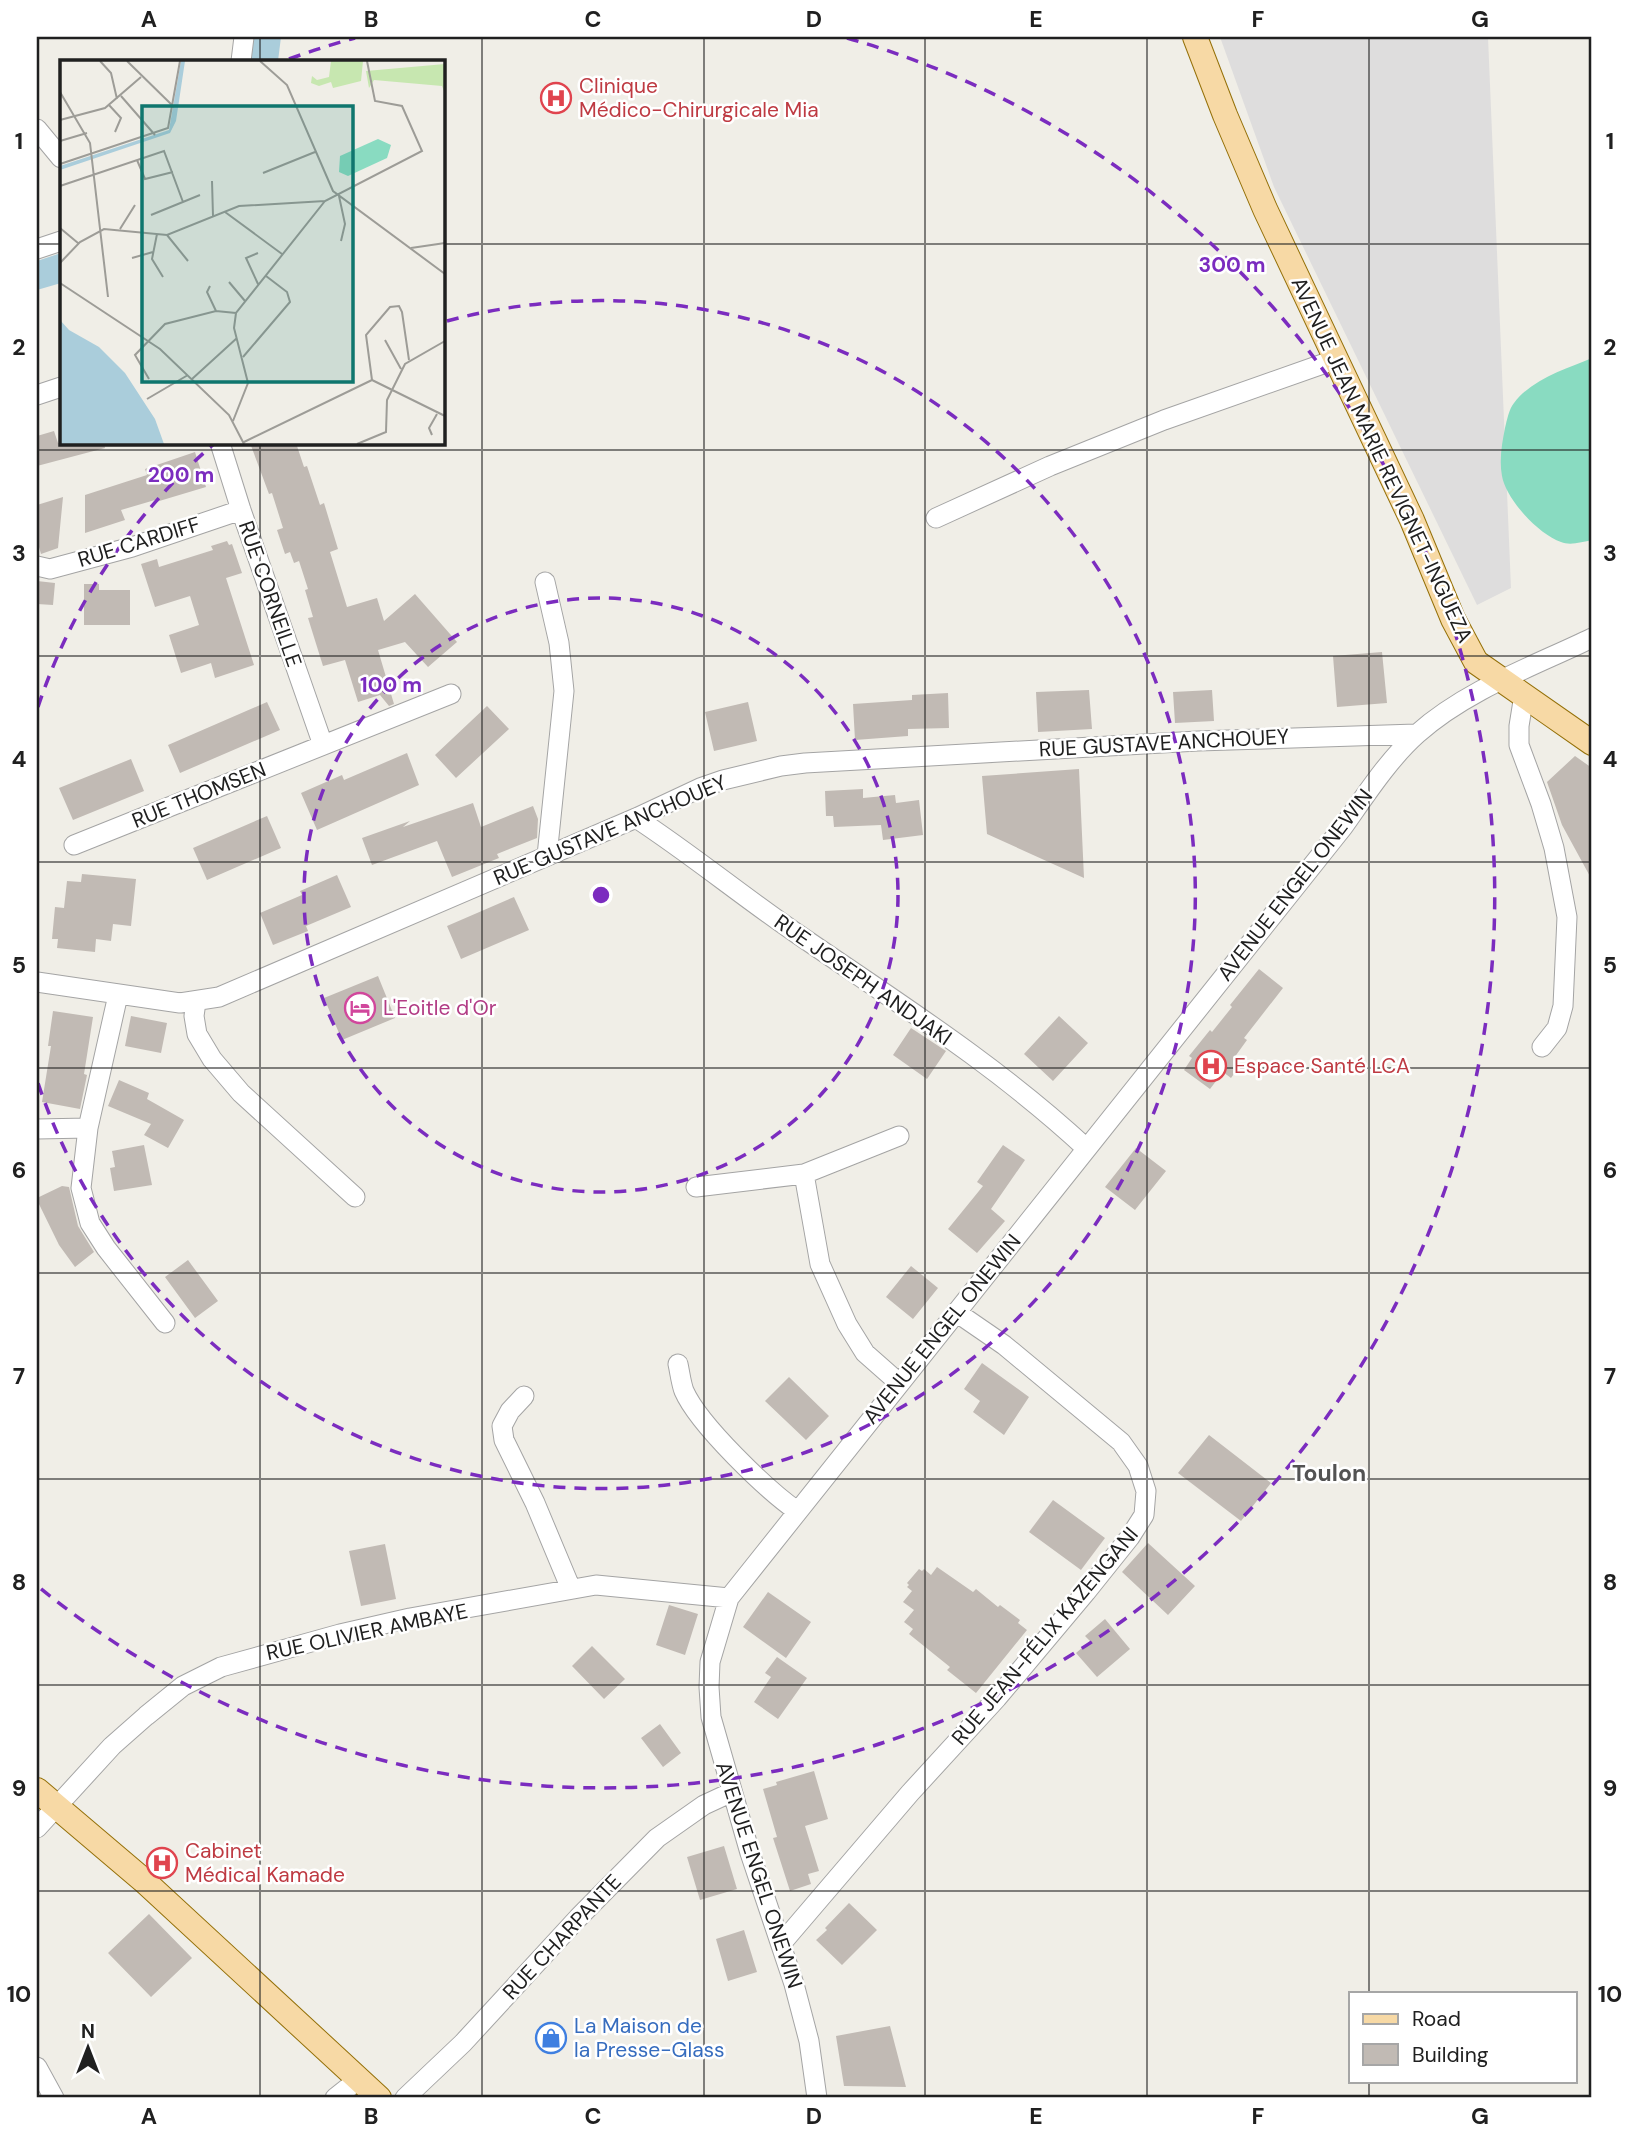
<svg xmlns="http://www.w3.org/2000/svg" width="1629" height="2135" viewBox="0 0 1629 2135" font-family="'DM Sans',sans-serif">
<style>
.residential{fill:#dedddd}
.pitch{fill:#89dbc1}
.water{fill:#aacddb}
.building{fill:#c1bab4}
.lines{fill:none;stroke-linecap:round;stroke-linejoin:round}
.minor-casing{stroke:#a4a4a4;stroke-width:21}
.major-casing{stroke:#947008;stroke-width:26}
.minor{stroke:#fff;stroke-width:19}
.major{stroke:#f7d9a5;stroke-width:24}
.grid{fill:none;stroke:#202020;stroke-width:2;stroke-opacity:0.55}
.ring{fill:none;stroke:#7b2cbf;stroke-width:3.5;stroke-dasharray:12 9}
.labels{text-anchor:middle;stroke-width:5;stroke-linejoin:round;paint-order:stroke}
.health-label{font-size:21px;fill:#be3a42;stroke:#fff;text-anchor:start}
.street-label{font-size:21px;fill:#202020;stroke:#fff}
.hotel-label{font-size:21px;fill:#b23c85;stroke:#fff;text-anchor:start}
.shop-label{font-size:21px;fill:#366cbe;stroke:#fff;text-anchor:start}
.neighbourhood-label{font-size:23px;font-weight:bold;fill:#535353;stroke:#fff}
.inset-road{fill:none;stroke:#9d9c97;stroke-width:2}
.view{fill:#0f766e;fill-opacity:0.15;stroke:#0f766e;stroke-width:3.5}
.inset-edge{fill:none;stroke:#202020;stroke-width:3.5}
.centre{fill:#7b2cbf;stroke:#fff;stroke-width:3.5}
.ring-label{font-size:21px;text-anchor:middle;font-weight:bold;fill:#7b2cbf;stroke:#fff;stroke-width:5;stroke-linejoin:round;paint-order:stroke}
.neatline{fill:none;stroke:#202020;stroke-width:2.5}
.grid-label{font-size:23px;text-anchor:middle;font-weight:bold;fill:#202020}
</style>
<rect width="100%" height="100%" fill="#f0eee7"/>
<!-- residential -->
<path class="residential" d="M1220,37H1488L1511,588L1477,605L1274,187Z"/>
<!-- pitch -->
<path class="pitch" d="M1592,358V540C1582,542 1570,546 1561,542C1538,534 1506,499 1502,476C1499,460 1502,443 1505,428C1507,420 1509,409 1514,403C1532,379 1566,369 1592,358Z"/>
<!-- water -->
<path class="water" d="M252,37H281L278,61H248Z
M61,253V283L37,290V261Z"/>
<!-- building -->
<path class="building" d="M54,431L58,443H104L105,448L37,466V436Z
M250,443H296L304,467L307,466L320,505L324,503L338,549L330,552L347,607L377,598L384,621L415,594L457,642L428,667L405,642L378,650L394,704L389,706L380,695L358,702L345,660L323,666L308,618L313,617L305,590L308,589L299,561L294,563L290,552L285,554L277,530L283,528L272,493L269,494Z
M195,452L206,487L156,502L155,500L121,510L125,520L85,533V495L147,475L145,469Z
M63,497L58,548L41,554L37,540V505Z
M227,541L229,545L232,544L242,573L226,578L254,665L215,678L211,663L181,673L169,635L199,625L190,596L155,607L141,564L157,559L159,567L213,550L211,546Z
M37,581L55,583L53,605L37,604Z
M84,584H99V590H130V625H84Z
M1382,652L1387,703L1337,707L1333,656Z
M1089,690L1092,729L1038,732L1036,692Z
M1212,690L1214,721L1175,723L1173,692Z
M948,693L949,728L908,729V736L855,740L853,704L912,700V695Z
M267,702L280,730L180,773L168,745Z
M748,702L757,741L714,751L705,712Z
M487,706L509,729L456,778L435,755Z
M407,753L419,785L317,830L301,793L342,775L344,780Z
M1575,756L1592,768V880L1562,825L1547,782Z
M131,759L144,791L73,820L59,788Z
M1079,769L1084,878L987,834L982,776Z
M863,789V798L895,795L896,803L919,800L923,835L883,840L881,825L834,827L833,816H826L825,791Z
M473,803L481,827L533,806L538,819L537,838L497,854L499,858L452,877L437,841L372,865L362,838L410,821L403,827Z
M267,816L281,848L207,880L193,848Z
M82,874L136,879L131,926L113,924L111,941L96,939L95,952L57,948L58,939H52L55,907L64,908L67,881L81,882Z
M337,875L351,907L306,926L308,931L273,945L260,913L302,895L300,891Z
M514,897L529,930L461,959L447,926Z
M1259,969L1283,988L1244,1038L1247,1040L1234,1058L1241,1064L1231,1078L1223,1072L1210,1089L1184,1070L1192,1058L1189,1056L1210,1030L1212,1032L1232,1007L1230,1005Z
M378,976L395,1018L342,1040L324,998Z
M53,1011L93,1017L84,1074L87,1075L80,1109L42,1102L51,1046H48Z
M131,1016L167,1023L161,1053L125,1046Z
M1059,1016L1088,1043L1053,1081L1024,1054Z
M911,1028L946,1051L927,1079L893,1055Z
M119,1080L149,1093L147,1099L184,1120L168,1148L144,1135L151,1124L108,1106Z
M144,1145L152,1185L114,1191L110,1168L115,1167L112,1151Z
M1003,1145L1025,1160L991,1209L1005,1221L977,1253L948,1229L983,1186L977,1182Z
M1136,1148L1166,1171L1135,1210L1105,1187Z
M62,1186L69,1187L78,1226L94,1252L75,1267L59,1245L37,1200V1198Z
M188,1260L218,1301L195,1318L165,1277Z
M911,1266L938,1288L913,1319L886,1297Z
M982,1363L1029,1397L1004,1435L973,1412L980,1401L964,1389Z
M789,1377L829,1416L806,1440L765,1401Z
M1209,1435L1271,1483L1241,1521L1178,1473Z
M1053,1500L1105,1538L1081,1570L1029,1532Z
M1148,1543L1195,1586L1168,1615L1122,1572Z
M385,1544L396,1599L361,1606L349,1551Z
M937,1567L973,1592L976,1589L998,1607L1000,1605L1020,1620L1018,1623L1027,1630L976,1693L947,1670L950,1667L909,1634L913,1629L904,1622L914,1610L903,1602L912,1591L907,1587L909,1585L907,1583L919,1569L922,1571L924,1569L931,1575Z
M768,1592L811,1622L786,1658L743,1627Z
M669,1605L698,1614L685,1655L656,1645Z
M1105,1619L1130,1649L1097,1677L1076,1653L1090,1641L1085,1636Z
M592,1646L625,1679L604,1699L572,1666Z
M777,1657L807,1678L778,1719L754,1702L771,1677L765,1673Z
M660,1724L681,1753L663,1767L641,1738Z
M814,1771L828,1819L805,1826L819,1871L808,1874L811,1884L790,1891L773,1838L777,1837L763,1789L777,1785L776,1782Z
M724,1846L737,1889L700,1900L687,1857Z
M849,1903L877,1930L842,1965L816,1940L827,1930L825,1928Z
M149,1914L192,1958L151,1997L108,1953Z
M744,1930L757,1972L728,1981L716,1939Z
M890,2026L906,2087L844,2086L836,2036Z"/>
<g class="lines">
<!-- minor casing -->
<g class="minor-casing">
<path id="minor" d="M241,61L244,37
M37,129L61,158
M37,249L61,241
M37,395L61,387
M220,443L241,510L323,745
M936,518L1050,466L1164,420L1337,359
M37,566L50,569L132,547L241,510
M545,582L559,643L564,691L547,856
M1524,695L1519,726V745L1541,804L1554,848L1567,917L1563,1006L1557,1028L1542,1047
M636,818C691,854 742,896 796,933C895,1001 998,1066 1086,1148
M74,845L451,694
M37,982L180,1003L219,997L636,818L700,788L723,780L781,766L805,763L1198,741L1416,734
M118,995L88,1128L81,1188L90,1223L106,1248L165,1323
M196,1002L194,1016L197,1034L212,1059L241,1093L355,1197
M37,1129L88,1128
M899,1136L804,1174L820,1264L847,1324L865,1353L899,1383
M696,1187L804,1174
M678,1364C680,1373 681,1383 684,1391C699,1425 767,1490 797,1511
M524,1396L510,1411L502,1426L504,1440L535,1503L571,1589
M37,1828L112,1746L146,1716L183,1686L221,1667L340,1634L410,1618L596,1585L729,1598
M781,1944L910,1793L997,1698L1086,1592L1130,1537L1144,1515L1146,1491L1138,1466L1121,1442L1004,1345L956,1312
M37,2067L54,2098
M335,2098L359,2079
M405,2098L463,2043L578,1918L657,1838L704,1805L732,1792
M817,2098L809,2041L794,1984L750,1853L711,1717L709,1687L710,1662L729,1598L1343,827C1365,796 1388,760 1417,734C1466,690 1534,666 1592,638"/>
</g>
<!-- major casing -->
<g class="major-casing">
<path id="major" d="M1195,37L1225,115L1265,209L1412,520L1453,619L1476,662L1592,743
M37,1790L143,1880L379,2098"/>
</g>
<!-- minor -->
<use href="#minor" class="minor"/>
<!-- major -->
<use href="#major" class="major"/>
</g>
<!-- grid -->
<path class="grid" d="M260,37V61M482,37V2098M704,37V2098M925,37V2098M1147,37V2098M1369,37V1993M37,244H61M443,244H1592M260,443V2098M37,450H1592M37,656H1592M37,862H1592M37,1068H1592M37,1273H1592M37,1479H1592M37,1685H1592M37,1891H1592M1369,2081V2098"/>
<!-- distance rings -->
<g class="ring">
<circle cx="601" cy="895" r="297"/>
<path d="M38 707A594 594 0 0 1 215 443M447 321A594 594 0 1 1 38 1083"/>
<path d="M289 59A892 892 0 0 1 355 38M847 38A892 892 0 1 1 40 1588"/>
</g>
<!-- icons -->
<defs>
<g id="hospital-ring" transform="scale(1.575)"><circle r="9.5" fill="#fff" stroke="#e0444e" stroke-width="1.5"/><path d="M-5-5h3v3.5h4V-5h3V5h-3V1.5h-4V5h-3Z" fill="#e0444e"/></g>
<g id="hotel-ring" transform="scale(1.575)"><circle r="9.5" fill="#fff" stroke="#d1479c" stroke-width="1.5"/><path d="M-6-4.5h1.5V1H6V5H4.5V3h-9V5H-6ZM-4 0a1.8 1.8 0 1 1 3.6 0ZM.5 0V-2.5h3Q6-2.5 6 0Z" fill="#d1479c"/></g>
<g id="shop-ring" transform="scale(1.575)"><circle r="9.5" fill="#fff" stroke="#3f7fe0" stroke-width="1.5"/><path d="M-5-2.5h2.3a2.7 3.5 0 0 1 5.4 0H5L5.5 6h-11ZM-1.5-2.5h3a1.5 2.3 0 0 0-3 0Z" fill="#3f7fe0"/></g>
</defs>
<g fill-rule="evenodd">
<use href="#hospital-ring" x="556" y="98"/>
<use href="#hotel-ring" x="360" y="1008"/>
<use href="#hospital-ring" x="1211" y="1066"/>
<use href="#hospital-ring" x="162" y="1863"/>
<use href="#shop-ring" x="551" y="2038"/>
</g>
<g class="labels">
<!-- health labels -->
<g class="health-label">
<text x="579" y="93">Clinique<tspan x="579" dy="24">Médico-Chirurgicale Mia</tspan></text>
<text x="1234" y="1073">Espace Santé LCA</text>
<text x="185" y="1858">Cabinet<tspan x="185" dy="24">Médical Kamade</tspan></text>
</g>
<!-- street labels -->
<g class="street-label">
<text transform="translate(1382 460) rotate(65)" y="7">AVENUE JEAN MARIE REVIGNET-INGUEZA</text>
<text transform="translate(139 542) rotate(-17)" y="7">RUE CARDIFF</text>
<text transform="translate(270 594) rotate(71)" y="7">RUE CORNEILLE</text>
<text transform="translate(1164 743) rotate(-3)" y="7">RUE GUSTAVE ANCHOUEY</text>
<text transform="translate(199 795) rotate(-22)" y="7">RUE THOMSEN</text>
<text transform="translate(610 830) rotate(-23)" y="7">RUE GUSTAVE ANCHOUEY</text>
<text transform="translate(1295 885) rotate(-52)" y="7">AVENUE ENGEL ONEWIN</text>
<text transform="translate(863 980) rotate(35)" y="7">RUE JOSEPH ANDJAKI</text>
<text transform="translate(942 1329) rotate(-51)" y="7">AVENUE ENGEL ONEWIN</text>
<text transform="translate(367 1632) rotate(-12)" y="7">RUE OLIVIER AMBAYE</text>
<text transform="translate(1045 1636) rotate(-50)" y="7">RUE JEAN-FÉLIX KAZENGANI</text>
<text transform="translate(759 1875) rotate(72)" y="7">AVENUE ENGEL ONEWIN</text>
<text transform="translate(562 1937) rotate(-47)" y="7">RUE CHARPANTE</text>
</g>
<!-- hotel labels -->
<g class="hotel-label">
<text x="383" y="1015">L'Eoitle d'Or</text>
</g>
<!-- shop labels -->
<g class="shop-label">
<text x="574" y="2033">La Maison de<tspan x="574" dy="24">la Presse-Glass</tspan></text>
</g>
<!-- neighbourhood labels -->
<g class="neighbourhood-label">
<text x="1329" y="1481">Toulon</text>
</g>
</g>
<!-- overview -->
<g transform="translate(60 60)">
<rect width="385" height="385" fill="#f0eee7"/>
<path d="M271,1H303L301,21L273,28L271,22L259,26L251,23L252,16L257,20L269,17ZM385,4L384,31L382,26L314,20L309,28L306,11Z" fill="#c7e7b0"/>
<path d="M318,79L331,85L327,98L288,116L279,112L280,96Z" fill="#89dbc1"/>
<path d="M121,1H125L116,61L110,73L0,110V106L109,70ZM0,260L9,270L39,287L65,313L95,359L104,384H0Z" fill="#aacddb"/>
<path class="inset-road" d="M40,1L51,13L57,39M67,1L114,47M200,1L227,25L273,131L385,214M0,32L30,83L48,237M61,36L95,75M49,45L61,58L55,72M0,60L45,48L81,17M0,81L27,73M77,100L85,119L113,112M0,104L108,68L120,1M203,113L255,92M152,121L153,156M0,126L104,91L123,142M279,136L285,164L281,181M165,152L222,194M91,155L140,135M0,168L18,183M60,169L75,145M97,174L92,199L103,217M107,175L128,201M351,188L385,183M72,198L93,192M0,203L20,182L44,169L107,175L179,146L265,141M169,222L185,241M0,223L100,289L169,355L184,384M198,224L186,198L198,193M150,226L147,232L156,251M325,280L341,309M183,297L230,242L227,232L206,216M89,319L75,295L105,264L156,251L176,253M132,319L177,278M312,320L306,275L330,247L339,246L342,252L349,300M312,320L385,356M87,339L128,315M173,361L188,323L174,268L176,253L265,141L362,91L342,46L315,41L307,1M372,375L369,368L377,354M184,382L312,320M297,384L326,372L327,340L345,304L385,281"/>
<path class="view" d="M82,46H293V322H82Z"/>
<rect width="385" height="385" class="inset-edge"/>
</g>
<circle cx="601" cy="895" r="10" class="centre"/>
<g class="ring-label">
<text x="1232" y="272">300 m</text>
<text x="181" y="482">200 m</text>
<text x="391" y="692">100 m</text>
</g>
<!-- border -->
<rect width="1629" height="2135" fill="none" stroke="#ffffff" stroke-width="77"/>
<!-- legend -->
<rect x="1349" y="1992" width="228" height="91" fill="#ffffff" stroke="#a6a6a6" stroke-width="2"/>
<rect x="1363" y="2014" width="35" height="10" fill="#f7d9a5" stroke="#a6a6a6" stroke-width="2"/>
<text x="1412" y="2026" font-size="21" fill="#202020">Road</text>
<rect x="1363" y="2044" width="35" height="21" fill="#c1bab4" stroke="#a6a6a6" stroke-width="2"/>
<text x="1412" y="2062" font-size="21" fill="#202020">Building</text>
<!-- north arrow -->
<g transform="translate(88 2048)" stroke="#ffffff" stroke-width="5" paint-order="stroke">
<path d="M0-5L12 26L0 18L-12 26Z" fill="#202020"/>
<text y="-10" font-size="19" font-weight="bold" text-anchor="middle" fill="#202020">N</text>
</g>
<rect x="38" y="38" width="1552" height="2058" class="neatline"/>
<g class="grid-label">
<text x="149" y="27">A</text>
<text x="371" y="27">B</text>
<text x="593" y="27">C</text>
<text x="814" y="27">D</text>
<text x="1036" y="27">E</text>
<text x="1258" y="27">F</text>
<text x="1480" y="27">G</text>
<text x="19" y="149">1</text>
<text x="1610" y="149">1</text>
<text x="19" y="355">2</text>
<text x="1610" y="355">2</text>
<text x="19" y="561">3</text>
<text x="1610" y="561">3</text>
<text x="19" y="767">4</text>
<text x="1610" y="767">4</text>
<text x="19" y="973">5</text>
<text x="1610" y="973">5</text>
<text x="19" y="1178">6</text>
<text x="1610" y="1178">6</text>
<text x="19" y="1384">7</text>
<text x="1610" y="1384">7</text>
<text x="19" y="1590">8</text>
<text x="1610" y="1590">8</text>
<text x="19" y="1796">9</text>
<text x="1610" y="1796">9</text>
<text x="19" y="2002">10</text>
<text x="1610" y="2002">10</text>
<text x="149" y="2124">A</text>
<text x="371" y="2124">B</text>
<text x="593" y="2124">C</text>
<text x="814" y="2124">D</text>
<text x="1036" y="2124">E</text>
<text x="1258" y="2124">F</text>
<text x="1480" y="2124">G</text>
</g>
</svg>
